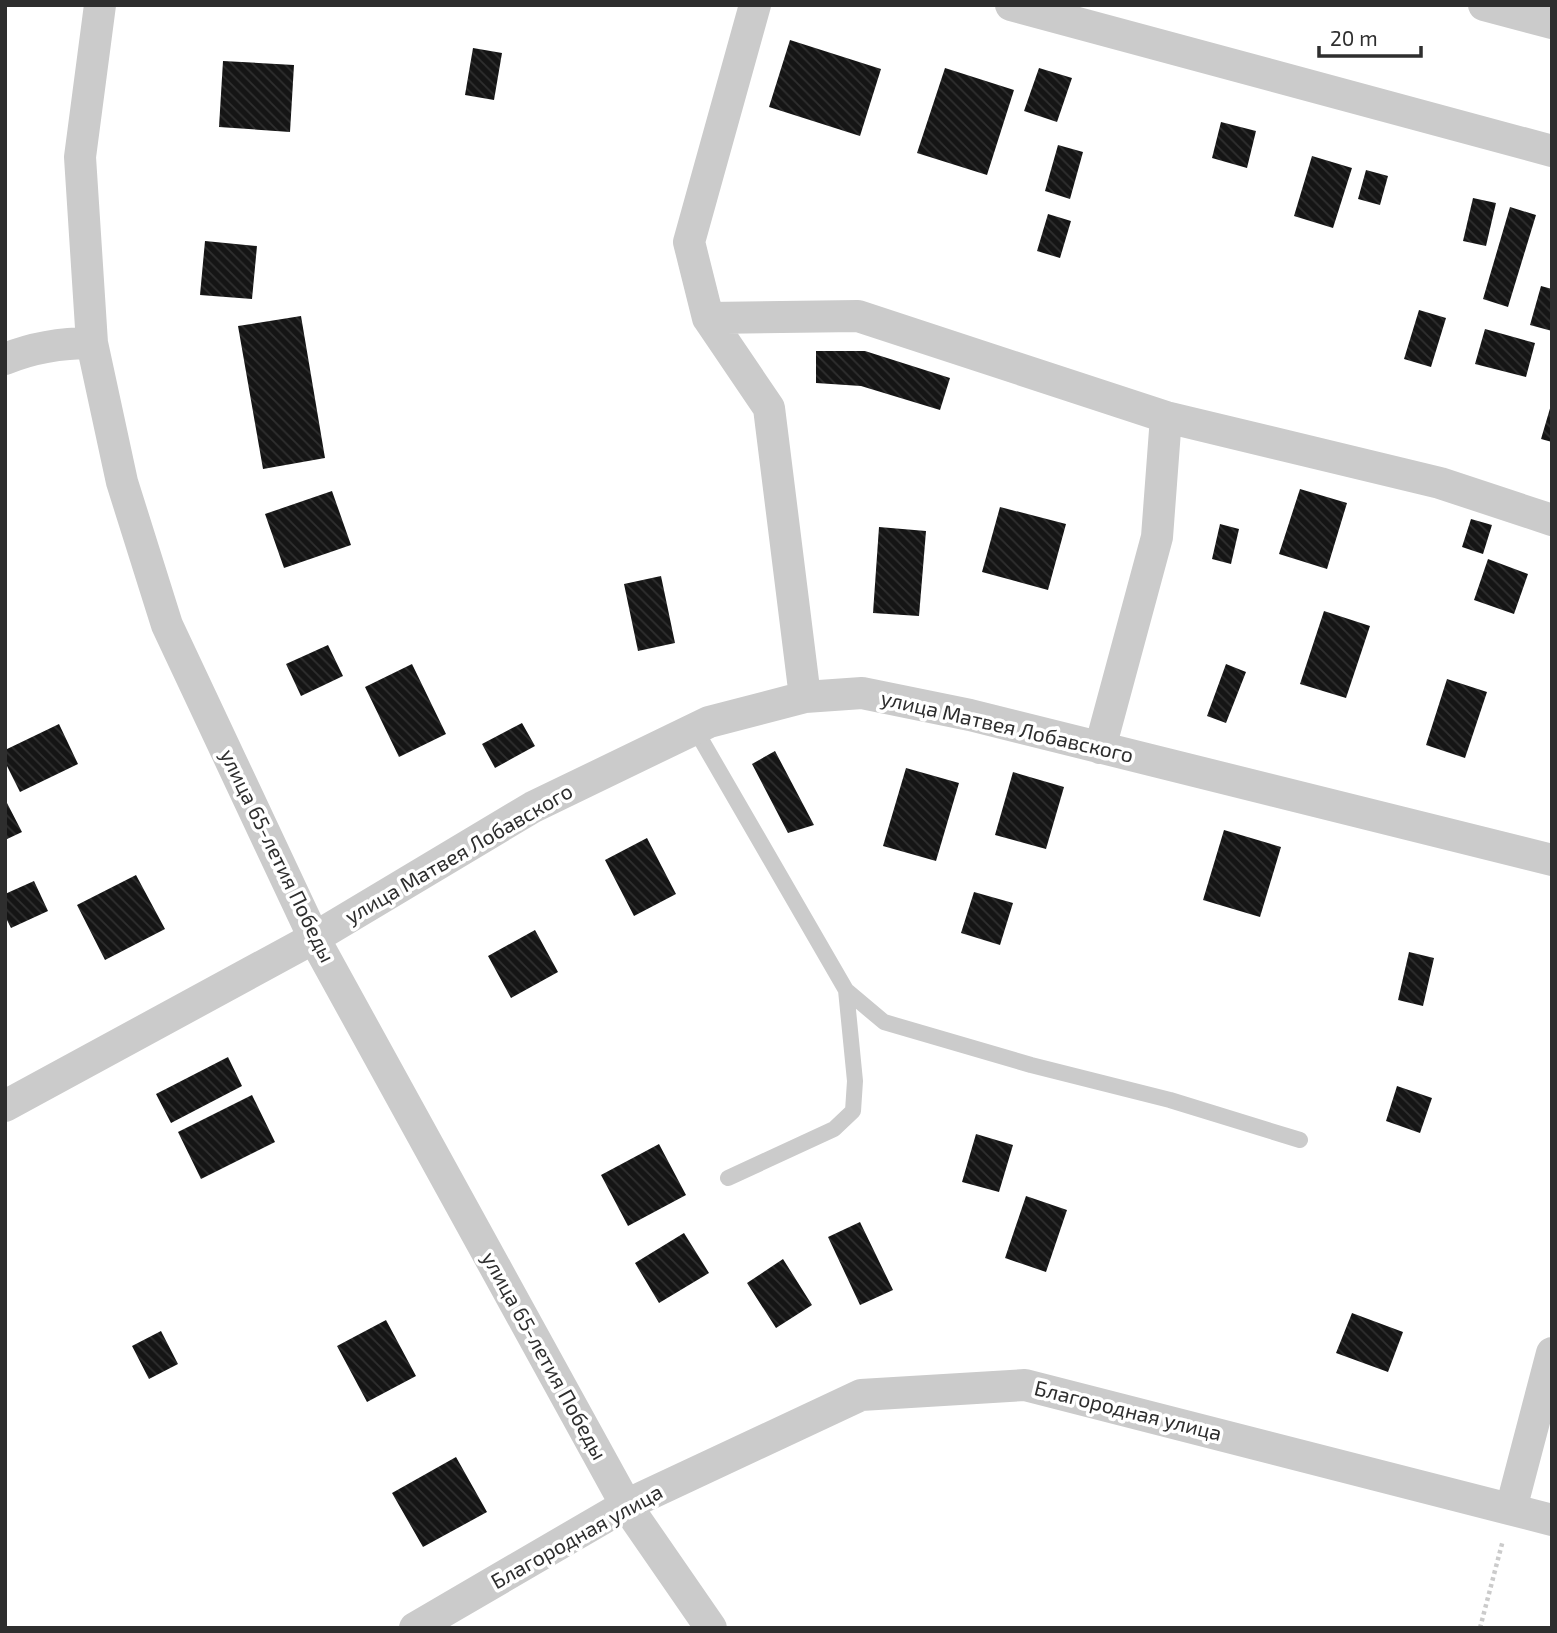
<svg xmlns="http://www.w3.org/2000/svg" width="1557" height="1633" viewBox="0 0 1557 1633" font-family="'Exo 2',sans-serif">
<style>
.building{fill:url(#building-back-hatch)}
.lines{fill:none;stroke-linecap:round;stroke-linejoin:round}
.path{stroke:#cbcbcb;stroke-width:4.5;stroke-dasharray:3.5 3.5;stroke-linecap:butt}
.lane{stroke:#cbcbcb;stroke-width:16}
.street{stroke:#cbcbcb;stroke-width:32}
.labels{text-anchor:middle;stroke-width:7;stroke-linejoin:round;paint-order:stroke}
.street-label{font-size:21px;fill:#2e2e2e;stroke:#fff}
</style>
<defs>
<pattern id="building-back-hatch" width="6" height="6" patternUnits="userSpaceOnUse" patternTransform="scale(1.75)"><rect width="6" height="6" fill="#151515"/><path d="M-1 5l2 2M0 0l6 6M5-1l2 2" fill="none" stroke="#2f2f2f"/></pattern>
</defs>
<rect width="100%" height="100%" fill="#fff"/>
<!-- building -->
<path class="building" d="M790,40L881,69L860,136L769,107Z
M473,48L502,53L494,100L465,95Z
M223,61L294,65L290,132L219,127Z
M945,68L1014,90L987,175L917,153Z
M1039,68L1072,78L1057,122L1024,111Z
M1221,122L1256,131L1247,168L1212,158Z
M1058,145L1083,152L1070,199L1045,191Z
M1312,156L1352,168L1333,228L1294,216Z
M1366,170L1388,176L1380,205L1358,199Z
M1473,198L1496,203L1486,246L1463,241Z
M1510,207L1536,215L1508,307L1483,299Z
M1048,214L1071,221L1060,258L1037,251Z
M205,241L257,246L252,299L200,295Z
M1541,286L1552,289V331L1530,325Z
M1419,310L1446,318L1431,367L1404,359Z
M301,316L325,458L263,469L238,326Z
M1485,329L1535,343L1526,377L1475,364Z
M816,351H865L950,378L940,410L861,386L816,383Z
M1551,405H1552V442L1541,439Z
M1300,489L1347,503L1327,569L1279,554Z
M332,491L351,545L284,568L265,514Z
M1000,507L1066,524L1048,590L982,572Z
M1471,519L1492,525L1483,554L1462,547Z
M1220,524L1239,529L1231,564L1212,559Z
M879,527L926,531L919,616L873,613Z
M1488,559L1528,574L1514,614L1474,600Z
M661,576L675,643L638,651L624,584Z
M1324,611L1370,626L1346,698L1300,684Z
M328,645L343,676L301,696L286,664Z
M412,664L446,734L399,757L365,687Z
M1226,664L1246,672L1226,723L1207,716Z
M1447,679L1487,692L1465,758L1426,745Z
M522,723L535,746L495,768L482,744Z
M59,724L78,764L20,792L5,762V750Z
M775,751L814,825L788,833L752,764Z
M906,768L959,783L936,861L883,846Z
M1013,772L1064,787L1046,849L995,835Z
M7,803L22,832L5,840V804Z
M1224,830L1281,847L1260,917L1203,900Z
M647,838L676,894L634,916L605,860Z
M136,875L165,929L105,960L77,905Z
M34,881L48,911L11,928L5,916V894Z
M974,892L1013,903L1000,945L961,933Z
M535,930L558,972L511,998L488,956Z
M1409,952L1434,958L1423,1006L1398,1000Z
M228,1057L242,1086L171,1123L156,1094Z
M1397,1086L1432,1098L1420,1133L1386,1121Z
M252,1095L275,1142L201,1179L178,1132Z
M976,1134L1013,1145L999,1192L962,1182Z
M659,1144L686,1195L628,1226L601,1175Z
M1026,1196L1067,1210L1046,1272L1005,1258Z
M860,1222L893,1290L860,1305L828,1237Z
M684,1233L709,1273L659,1303L635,1263Z
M783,1259L812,1305L776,1328L747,1283Z
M1352,1313L1403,1332L1388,1372L1336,1353Z
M386,1320L416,1376L367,1402L337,1346Z
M161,1331L178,1364L149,1379L132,1346Z
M456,1457L487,1512L423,1547L392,1493Z"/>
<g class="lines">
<!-- path -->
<path class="path" d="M1480,1628L1503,1540"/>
<!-- lane -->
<path class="lane" d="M695,729L846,990L884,1022L1031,1065L1170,1100L1300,1140
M728,1178L834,1129L853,1111L855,1081L846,990"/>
<!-- street -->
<path class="street" d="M100,5L80,157L92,343L122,482L167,625L314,938L626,1505L711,1628
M755,5L689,242L708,318L858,316L1166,417L1440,483L1552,520
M1011,5L1552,151
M1484,5L1552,23
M708,318L769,408L805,697
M5,359C34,347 61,343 92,343
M1100,748L1157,537L1166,417
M5,1106L314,938L533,807L709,722L805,697L862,693L970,715L1552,860
M1511,1509L1552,1353
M415,1628L626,1505L861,1395L1025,1385L1552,1520"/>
</g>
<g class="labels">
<!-- street labels -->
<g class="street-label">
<text transform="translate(1007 727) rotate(13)" y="7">улица Матвея Лобавского</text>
<text transform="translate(459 854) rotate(-30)" y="7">улица Матвея Лобавского</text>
<text transform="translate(277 856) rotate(64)" y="7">улица 65-летия Победы</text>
<text transform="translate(544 1356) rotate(61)" y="7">улица 65-летия Победы</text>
<text transform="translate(1128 1411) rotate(14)" y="7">Благородная улица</text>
<text transform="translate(577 1537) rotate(-29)" y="7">Благородная улица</text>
</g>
</g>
<!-- border -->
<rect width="1557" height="1633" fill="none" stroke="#2e2e2e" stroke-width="14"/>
<!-- scale -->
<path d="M1319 46v10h102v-10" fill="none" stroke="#2e2e2e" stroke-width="3.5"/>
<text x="1330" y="46" font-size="21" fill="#2e2e2e" stroke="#ffffff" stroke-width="5" paint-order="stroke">20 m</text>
</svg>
